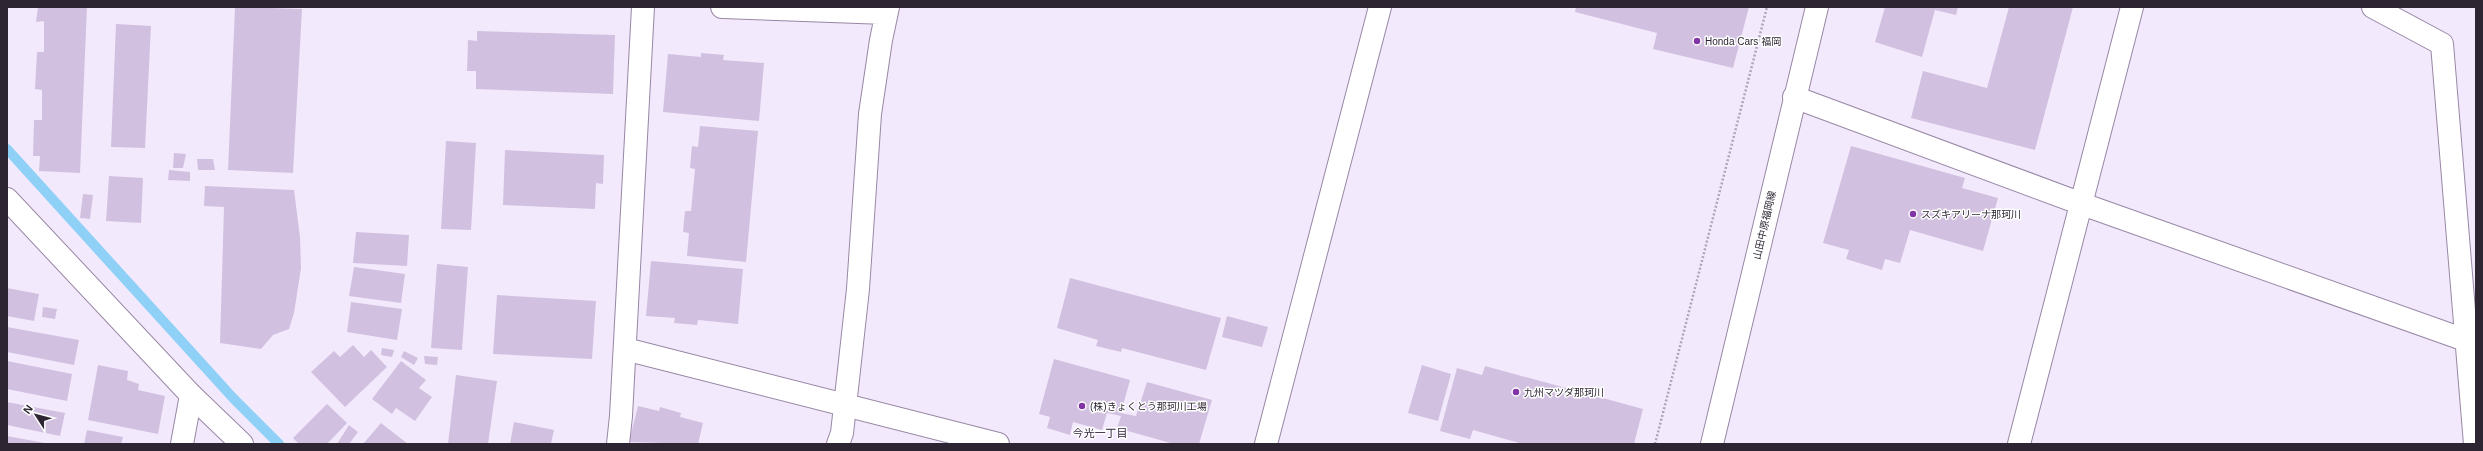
<svg xmlns="http://www.w3.org/2000/svg" width="2483" height="451" viewBox="0 0 2483 451" font-family="Arial,'Noto Sans JP',sans-serif">
<style>
.lines{fill:none;stroke-linecap:round;stroke-linejoin:round}
.stream{stroke:#8fd0f7;stroke-width:10}
.building{fill:#d2c0e0}
.street-casing{stroke:#9887a5;stroke-width:24}
.secondary-casing{stroke:#9887a5;stroke-width:24}
.path{stroke:#ada4b5;stroke-width:2.5;stroke-dasharray:2 2;stroke-linecap:butt}
.street{stroke:#fff;stroke-width:22}
.secondary{stroke:#fff;stroke-width:22}
.poi-dot{fill:#8034a6;stroke:#fff;stroke-width:1.5}
.labels{text-anchor:middle;stroke-width:3;stroke-linejoin:round;paint-order:stroke}
.poi-label{font-size:10px;fill:#2d2632;stroke:#fff;text-anchor:start}
.street-label{font-size:10px;fill:#2d2632;stroke:#fff}
.neighbourhood-label{font-size:11px;fill:#34263f;stroke:#fff}
</style>
<rect width="100%" height="100%" fill="#f3e9fc"/>
<g class="lines">
<!-- stream -->
<path class="stream" d="M7,149L233,398L279,444"/>
</g>
<!-- building -->
<path class="building" d="M38,7H87L80,173L39,171L40,156H33L34,120H42V90L35,89L37,52H44V21L36,22Z
M235,7L302,9L293,173L228,170Z
M1576,7H1749L1733,68L1653,49L1657,33L1575,12Z
M1885,7H1958L1956,15L1935,10L1922,57L1875,42Z
M2009,7H2073L2035,150L1911,118L1923,71L1987,88Z
M116,24L151,26L145,148L111,147Z
M477,31L615,35L613,94L476,89V71H467L468,40L477,41Z
M701,53L724,55L723,60L764,63L759,121L663,112L668,54L701,57Z
M700,126L758,131L746,262L687,256L689,233L683,232L685,211H691L695,169L690,168L692,146L698,147Z
M446,141L476,143L471,230L441,229Z
M1851,146L1965,178L1962,188L1998,198L1983,251L1910,230L1900,263L1885,259L1882,270L1846,259L1849,250L1823,243Z
M505,150L604,155L603,184L596,183L595,209L503,205Z
M174,153L186,154L183,168H173Z
M197,159H213L215,170H198Z
M169,170L190,172V181L168,180Z
M109,176L143,178L141,223L106,221Z
M205,186L294,190L300,237L301,268L294,313L289,329L273,335L261,349L220,343L224,207L204,206Z
M83,194L93,195L90,219L80,218Z
M356,232L409,235L407,266L353,263Z
M651,261L743,269L738,324L698,320L697,325L674,323L675,318L646,316Z
M437,264L468,267L462,350L431,348Z
M354,267L405,274L401,303L349,296Z
M1070,278L1221,318L1206,370L1122,348L1121,352L1096,346L1098,340L1057,328Z
M7,288L39,294L34,321L7,316Z
M497,295L596,301L592,359L493,354Z
M351,302L402,309L397,340L347,332Z
M43,307L57,309L55,319L42,317Z
M1227,316L1268,327L1262,347L1222,337Z
M7,327L79,340L74,365L7,352Z
M353,345L364,357L371,350L387,367L345,407L311,372L334,351L340,357Z
M382,348L394,350L392,357L381,355Z
M404,351L418,358L414,365L401,357Z
M424,356L438,357L437,365L425,364Z
M1054,359L1130,380L1121,413L1136,416L1147,382L1212,400L1199,444H1174L1117,428L1121,416L1107,413L1102,430L1073,422L1070,435L1047,428L1050,417L1039,414Z
M7,361L72,374L67,401L7,389Z
M401,361L426,380L419,388L432,397L415,421L396,408L392,414L372,399Z
M98,365L128,371L127,380L139,384L138,390L165,396L158,434L88,420Z
M1422,365L1451,374L1438,421L1408,413Z
M1485,366L1643,409L1634,444H1523L1473,430L1470,439L1440,431L1457,368L1482,375Z
M456,375L497,381L488,444H448Z
M7,402L65,413L60,436L7,425Z
M327,404L347,423L327,444H299L293,438Z
M638,406L659,411L660,407L681,413L680,417L703,423L698,444L629,442Z
M514,422L554,430L551,444H510Z
M381,423L408,444H363Z
M349,425L358,432L349,444H337Z
M87,430L123,437L121,444H84Z
M7,436L45,443V444H7Z"/>
<g class="lines">
<!-- street casing -->
<g class="street-casing">
<path id="street" d="M722,7L886,13
M2373,7L2442,44L2475,444
M1794,97L2082,204L2468,341
M625,349L998,444
M182,444L191,395
M618,444L621,416L643,7
M838,444L842,433L858,289L870,114L881,40L888,7
M1266,444L1380,7
M2019,444L2132,7"/>
</g>
<!-- secondary casing -->
<g class="secondary-casing">
<path id="secondary" d="M7,199L191,395L242,444
M1712,444L1817,7"/>
</g>
<!-- path -->
<path class="path" d="M1655,444L1767,7"/>
<!-- street -->
<use href="#street" class="street"/>
<!-- secondary -->
<use href="#secondary" class="secondary"/>
</g>
<!-- markers -->
<g class="poi-dot">
<circle cx="1697" cy="41" r="4"/>
<circle cx="1913" cy="214" r="4"/>
<circle cx="1516" cy="392" r="4"/>
<circle cx="1082" cy="406" r="4"/>
</g>
<g class="labels">
<!-- poi labels -->
<g class="poi-label">
<text x="1705" y="45">Honda Cars 福岡</text>
<text x="1921" y="218">スズキアリーナ那珂川</text>
<text x="1524" y="396">九州マツダ那珂川</text>
<text x="1090" y="410">(株)きょくとう那珂川工場</text>
</g>
<!-- street labels -->
<g class="street-label">
<text transform="translate(1764 225) rotate(-77)" y="4">山田中原福岡線</text>
</g>
<!-- neighbourhood labels -->
<g class="neighbourhood-label">
<text x="1100" y="437">今光一丁目</text>
</g>
</g>
<!-- border -->
<rect width="2483" height="451" fill="none" stroke="#2d2632" stroke-width="16"/>
<!-- north arrow -->
<g transform="translate(36 415) rotate(306)" stroke="#ffffff" stroke-width="3" paint-order="stroke">
<path d="M0-3L7 15L0 10L-7 15Z" fill="#2d2632"/>
<text y="-6" font-size="11" font-weight="bold" text-anchor="middle" fill="#2d2632">N</text>
</g>
</svg>
